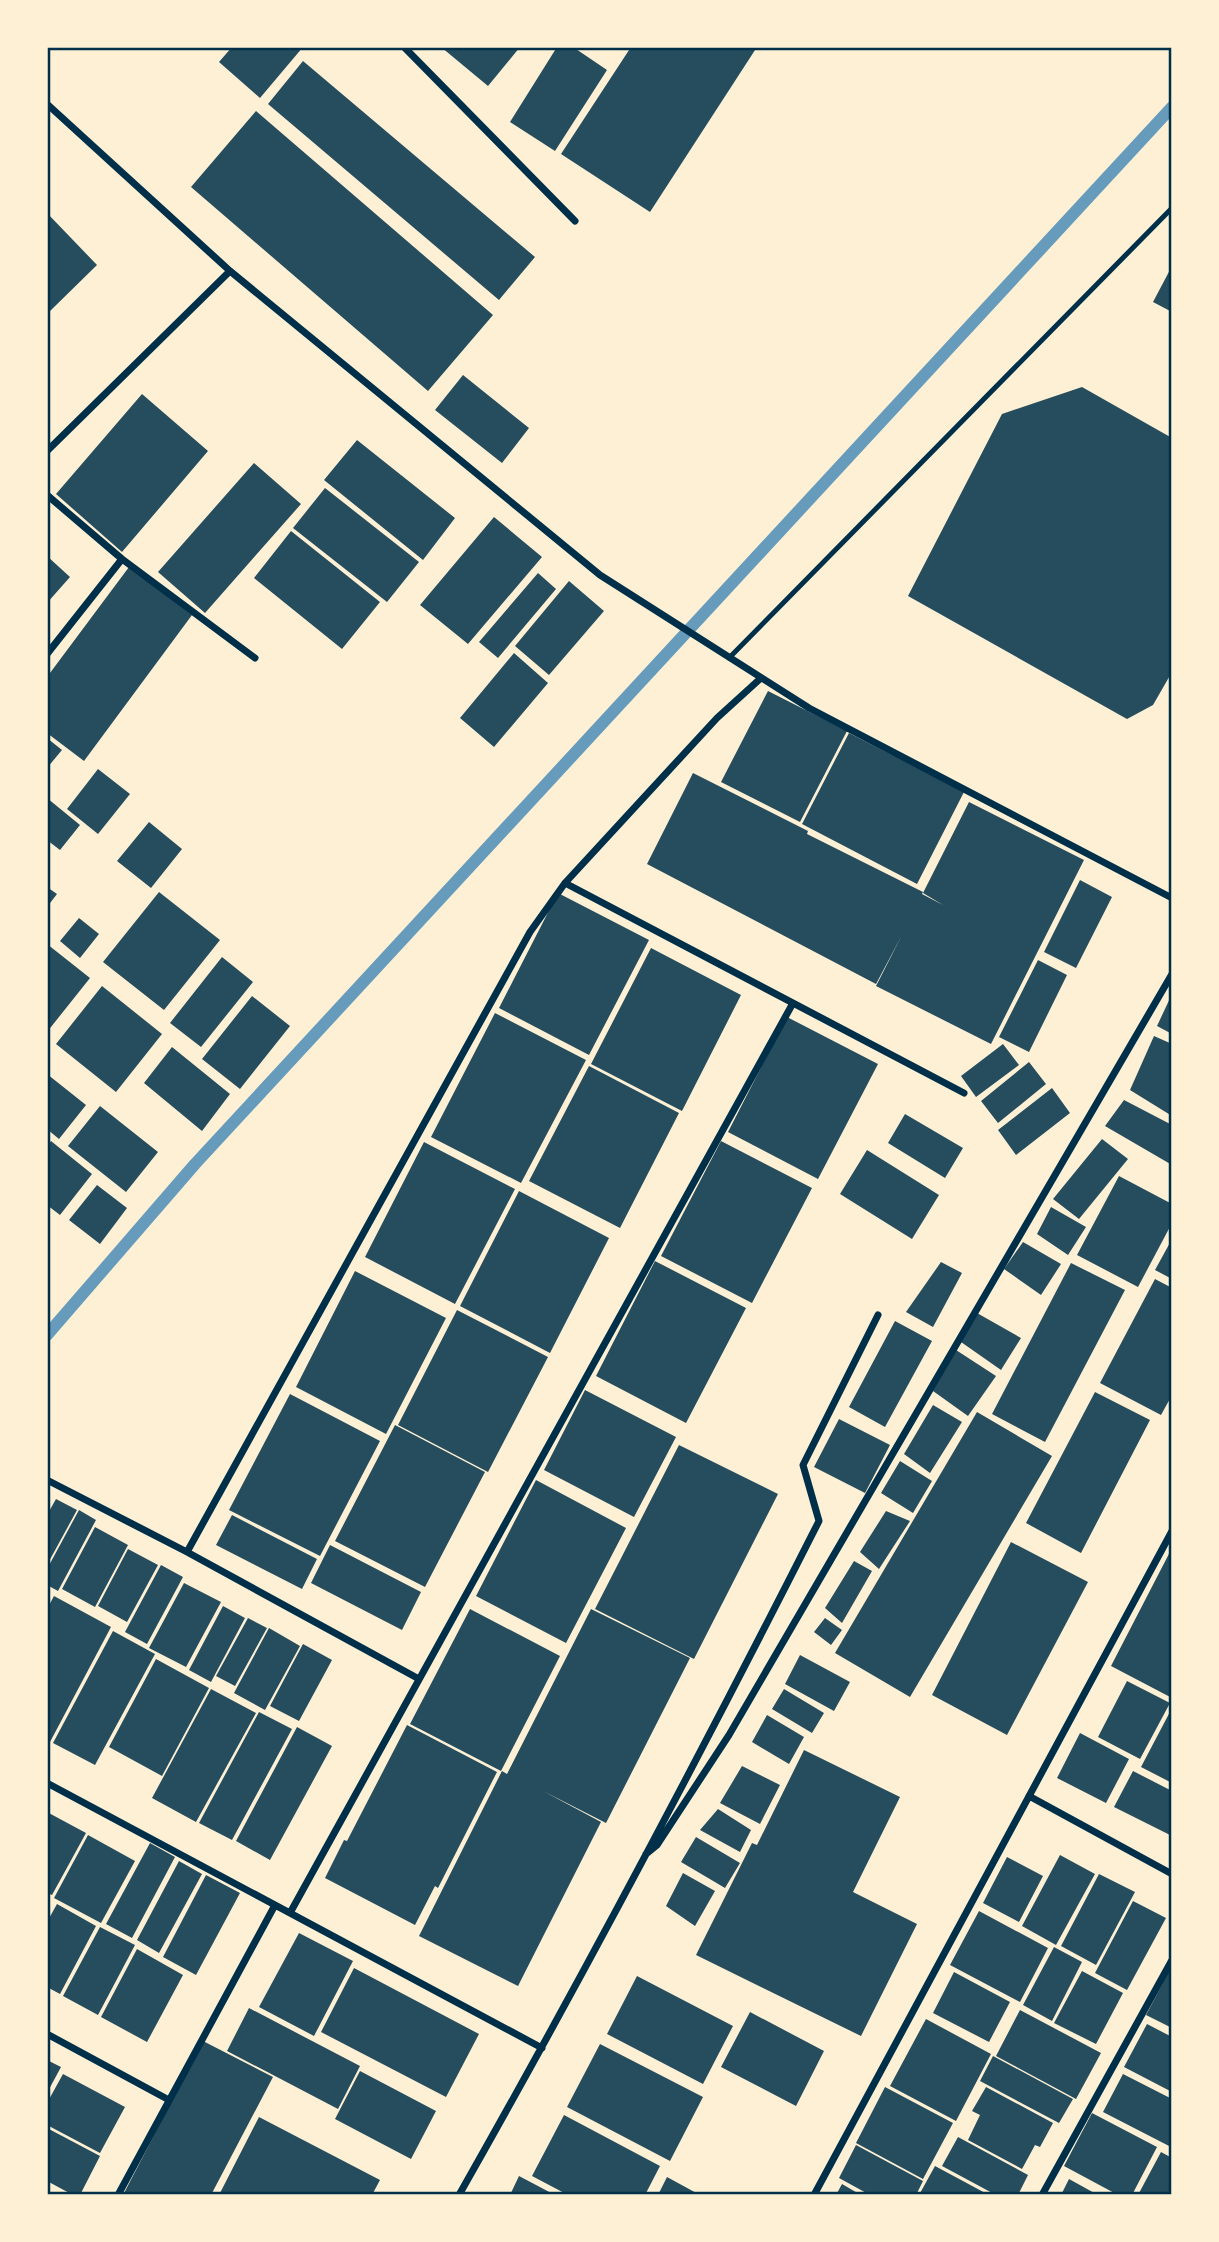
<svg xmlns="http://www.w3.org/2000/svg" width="1219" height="2242" viewBox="0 0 1219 2242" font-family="Inter,sans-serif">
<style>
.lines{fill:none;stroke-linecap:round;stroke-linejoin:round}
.stream{stroke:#669bbc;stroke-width:12}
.building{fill:#264d5e}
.service{stroke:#003049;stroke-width:5}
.minor{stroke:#003049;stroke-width:7}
.neatline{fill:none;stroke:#003049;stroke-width:2.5}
</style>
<rect width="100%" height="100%" fill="#fdf0d5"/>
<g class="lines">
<!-- stream -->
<path class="stream" d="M47,1335L195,1164L1172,107"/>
</g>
<!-- building -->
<path class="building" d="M232,47H303L260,98L219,62Z
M441,47H520L488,86Z
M557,47H573L607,70L555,151L510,122Z
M631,47H757L650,212L561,154Z
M303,61L535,257L499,300L268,104Z
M256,111L493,315L428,391L191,187Z
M47,213L97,265L47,314Z
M1172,266V312L1153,302Z
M463,375L529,428L502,463L435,410Z
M1082,387L1172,438V672L1153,705L1127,719L908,596L1002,414Z
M142,394L208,451L122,552L56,494Z
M357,440L455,518L423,560L324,480Z
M254,463L301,504L205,613L158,572Z
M325,488L419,562L387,602L293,528Z
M494,517L542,557L468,644L420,605Z
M291,531L380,602L342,649L254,578Z
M47,556L70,577L47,603Z
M129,567L192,615L84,761L47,733V677Z
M538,573L556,589L498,658L479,642Z
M569,581L604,611L549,675L515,646Z
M514,653L548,683L494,747L460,718Z
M768,691L847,731L800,822L721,782Z
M849,733L964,792L917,884L802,824Z
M47,738L62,750L47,768Z
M98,769L130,794L98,834L67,809Z
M693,773L808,831L807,834L923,892L922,894L943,905L923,893L969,802L1084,860L991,1044L876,986L902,935L876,984L647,864Z
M47,798L80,825L60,850L47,840Z
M149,822L182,849L151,888L117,861Z
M1080,880L1112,897L1076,968L1044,952Z
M47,887L57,894L47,907Z
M159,892L220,940L164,1010L103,962Z
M558,893L649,940L589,1055L499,1008Z
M79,918L99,934L80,958L60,941Z
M47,944L90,978L47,1032Z
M651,948L741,995L682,1111L591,1064Z
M222,957L253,982L201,1047L170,1023Z
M1038,960L1067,975L1029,1052L999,1037Z
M102,986L162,1034L116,1092L56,1044Z
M1172,994V1034L1157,1026Z
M252,996L290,1026L240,1089L202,1059Z
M495,1013L586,1060L521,1183L431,1137Z
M787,1017L878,1064L818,1179L728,1132Z
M1154,1036L1172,1044V1116L1130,1090Z
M1003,1044L1019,1065L976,1097L961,1076Z
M172,1047L230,1094L202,1131L144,1083Z
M1029,1062L1046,1084L998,1123L981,1101Z
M589,1066L679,1113L620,1228L529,1181Z
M47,1074L86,1105L59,1139L47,1129Z
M1052,1088L1070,1113L1016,1155L998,1130Z
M1124,1100L1172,1125V1165L1105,1126Z
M100,1106L158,1152L126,1192L68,1146Z
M905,1114L963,1148L945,1178L888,1143Z
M1102,1139L1128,1159L1079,1219L1053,1199Z
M51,1141L92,1174L60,1215L47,1205V1146Z
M721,1141L812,1188L752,1303L661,1256Z
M424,1142L515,1189L455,1304L365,1257Z
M867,1150L939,1195L912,1239L840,1194Z
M1119,1176L1172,1204V1223L1138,1287L1077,1255Z
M97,1185L127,1208L100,1244L69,1220Z
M519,1191L609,1238L550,1353L460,1306Z
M1051,1207L1086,1227L1068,1255L1037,1234Z
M1172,1239V1279L1155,1270Z
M1023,1242L1061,1264L1041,1295L1004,1269Z
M655,1261L746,1308L686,1423L596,1376Z
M941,1262L962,1273L933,1327L906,1312Z
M1071,1263L1125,1290L1045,1442L992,1414Z
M355,1271L446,1318L386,1434L296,1387Z
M1155,1279L1172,1288V1395L1161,1415L1100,1383Z
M457,1310L548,1357L488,1472L398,1425Z
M977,1313L1021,1338L1001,1370L961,1342Z
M895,1321L932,1341L885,1427L849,1407Z
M956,1350L996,1376L968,1416L933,1391Z
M585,1390L676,1437L634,1517L544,1470Z
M1095,1392L1150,1420L1081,1553L1026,1523Z
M290,1394L380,1441L320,1556L229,1510Z
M933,1405L962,1422L930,1473L904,1454Z
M977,1412L1052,1456L910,1697L835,1653Z
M839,1419L890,1445L865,1493L814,1467Z
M395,1425L485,1472L425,1587L335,1541Z
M679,1445L778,1494L694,1659L595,1609Z
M900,1461L932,1481L913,1513L881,1493Z
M536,1480L626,1528L566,1643L476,1596Z
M56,1499L77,1510L47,1565V1515Z
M79,1510L96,1520L58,1591L47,1585V1569Z
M886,1511L910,1521L879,1569L860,1552Z
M232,1515L317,1559L302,1589L216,1545Z
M95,1527L128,1545L95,1607L62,1589Z
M1011,1542L1088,1582L1007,1735L932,1695Z
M330,1545L421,1592L402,1630L311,1583Z
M1172,1548V1698L1111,1666Z
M128,1549L158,1565L127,1622L98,1606Z
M854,1561L872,1571L842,1623L825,1608Z
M161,1565L183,1577L147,1644L125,1632Z
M184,1583L221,1602L186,1667L149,1648Z
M54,1596L111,1627L50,1742L47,1741V1609Z
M223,1606L245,1618L211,1682L189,1670Z
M470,1609L560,1656L501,1771L410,1724Z
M591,1609L690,1658L606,1823L543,1791L601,1822L518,1986L419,1936L502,1771L507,1774Z
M248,1618L267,1628L235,1686L216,1676Z
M825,1618L842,1630L831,1645L814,1632Z
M269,1628L300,1646L265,1710L234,1693Z
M113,1631L155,1654L95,1765L53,1743Z
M303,1644L332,1660L299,1721L270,1706Z
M800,1655L850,1682L834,1711L785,1684Z
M156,1659L209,1688L162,1776L109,1747Z
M1127,1681L1170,1703L1140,1759L1098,1737Z
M211,1689L256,1713L196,1822L152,1798Z
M784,1689L824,1713L812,1733L772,1709Z
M1172,1708V1783L1141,1767Z
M259,1712L292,1729L232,1840L199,1823Z
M767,1715L804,1737L789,1764L752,1742Z
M407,1725L497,1772L438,1888L435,1886L415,1925L325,1878L344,1840L347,1841Z
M297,1727L332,1746L270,1860L236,1841Z
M1080,1733L1129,1759L1106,1803L1057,1778Z
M804,1750L900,1797L853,1892L917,1924L861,2036L696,1955L752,1843L757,1845Z
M742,1766L780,1785L760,1824L720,1803Z
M1133,1771L1172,1791V1836L1114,1807Z
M718,1809L751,1830L740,1852L700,1830Z
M47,1812L86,1833L52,1895L47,1893Z
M88,1835L135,1861L101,1923L54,1898Z
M696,1837L740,1863L725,1888L681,1862Z
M150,1843L175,1857L132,1938L106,1924Z
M1060,1855L1095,1874L1056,1945L1022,1926Z
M1007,1857L1043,1876L1019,1922L983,1903Z
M179,1861L202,1874L159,1953L137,1940Z
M683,1873L715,1891L695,1926L666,1906Z
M1099,1874L1135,1892L1096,1965L1061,1946Z
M206,1875L240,1893L196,1975L163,1957Z
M1133,1901L1166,1918L1127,1990L1095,1973Z
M57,1904L96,1926L60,1994L47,1987V1922Z
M979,1911L1048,1948L1020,2002L950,1965Z
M100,1927L135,1945L98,2015L63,1996Z
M299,1933L353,1961L314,2036L259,2007Z
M1054,1947L1082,1962L1052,2021L1023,2005Z
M137,1949L183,1975L147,2042L101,2017Z
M1172,1966V2028L1146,2015Z
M354,1968L479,2034L446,2097L321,2032Z
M1082,1971L1123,1993L1096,2044L1054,2023Z
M954,1972L1010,2002L989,2042L933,2013Z
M637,1976L733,2026L703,2084L607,2034Z
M249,2008L360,2066L338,2109L227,2051Z
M1020,2010L1101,2053L1076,2099L996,2056Z
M750,2012L824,2051L796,2106L721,2067Z
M926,2019L991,2054L956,2121L890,2086Z
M1147,2024L1172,2037V2092L1124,2067Z
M203,2041L273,2077L211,2195H123Z
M600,2044L703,2097L670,2161L567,2107Z
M993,2056L1073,2099L1059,2123L980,2081Z
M47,2060L61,2067L47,2093Z
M360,2071L436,2111L411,2159L335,2119Z
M63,2074L125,2107L100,2153L47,2125V2103Z
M1123,2074L1172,2099L1171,2147L1103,2112Z
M885,2087L953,2123L923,2179L856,2143Z
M986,2087L1053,2123L1040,2147L1035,2145L1022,2169L968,2140L980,2115L972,2111Z
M1092,2113L1157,2147L1132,2195H1118L1064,2166Z
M564,2115L660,2166L645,2195H568L532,2176Z
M259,2117L380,2180L372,2195H219Z
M47,2128L100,2156L80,2195H73L47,2181Z
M958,2137L1028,2175L1018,2195H996L942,2166Z
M856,2145L923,2181L916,2195H870L839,2178Z
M1161,2152L1172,2158V2195H1138Z
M935,2166L989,2195H919Z
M519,2176L555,2195H510Z
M667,2177L700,2195H658Z
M1069,2179L1098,2195H1061Z
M842,2184L861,2195H836Z"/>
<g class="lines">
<!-- service -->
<path class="service" d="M729,658L1172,208"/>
<!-- minor -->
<path class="minor" d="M404,47L575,221
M47,104L230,271L600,575L809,708L1172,898
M47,451L230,271
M47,495L122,559L255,658
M47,654L122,559
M565,883L964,1093
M47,1480L187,1552L419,1679
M187,1552L530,932L565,883L717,718L761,678
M47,1783L542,2048
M1029,1796L1172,1874
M646,1854L657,1845L729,1735L1172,974
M290,1913L793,1003
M47,2034L169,2100
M118,2195L275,1905
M459,2195C585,1973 704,1748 819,1521L803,1465L878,1315
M814,2195L1172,1531
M1042,2195L1172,1960"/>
</g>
<!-- border -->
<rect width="1219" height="2242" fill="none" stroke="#fdf0d5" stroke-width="98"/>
<rect x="49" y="49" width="1121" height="2144" class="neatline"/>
</svg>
